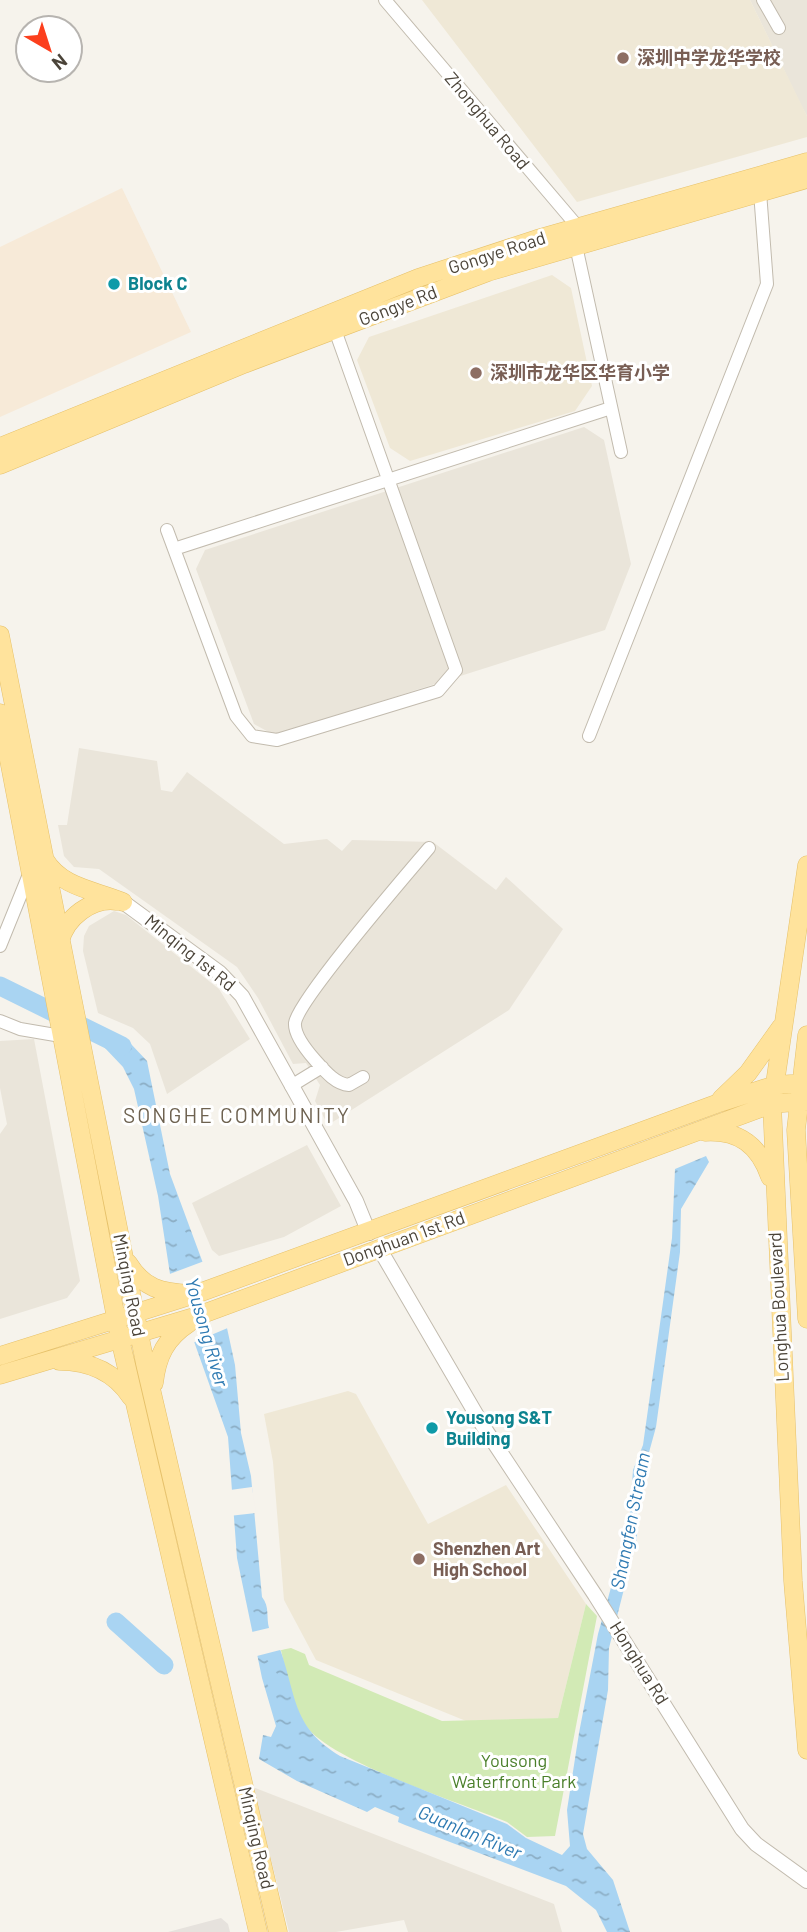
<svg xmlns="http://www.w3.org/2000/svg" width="807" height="1932" viewBox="0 0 807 1932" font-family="Barlow,'Noto Sans SC',sans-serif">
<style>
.residential{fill:#eae5da}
.commercial{fill:#f7ead8}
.industrial{fill:#e6e2dd}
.education{fill:#efe8d6}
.park{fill:#d2eab5}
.water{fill:url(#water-ripples)}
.pier{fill:#f6f3ec}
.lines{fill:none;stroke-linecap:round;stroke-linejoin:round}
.river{stroke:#a9d4f2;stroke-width:19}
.minor-casing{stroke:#c2bbae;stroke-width:14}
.tertiary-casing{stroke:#c2bbae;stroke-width:16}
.primary-casing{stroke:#e6c16a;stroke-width:19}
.minor{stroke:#fff;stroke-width:12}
.tertiary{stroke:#fff;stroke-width:14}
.primary{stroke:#ffe39c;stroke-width:18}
.education-dot{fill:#8d6e63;stroke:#fff;stroke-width:2.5}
.culture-dot{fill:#0f9aa8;stroke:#fff;stroke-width:2.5}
.labels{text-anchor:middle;stroke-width:6;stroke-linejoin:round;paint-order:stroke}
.education-label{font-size:18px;font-weight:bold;fill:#785e54;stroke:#fff;text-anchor:start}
.street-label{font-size:18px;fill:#4b4439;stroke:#fff}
.culture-label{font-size:18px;font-weight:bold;fill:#0d838f;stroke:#fff;text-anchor:start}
.park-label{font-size:18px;fill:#4a7f2a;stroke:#fff}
.water-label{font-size:19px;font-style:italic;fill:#2e7ab2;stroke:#fff}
.quarter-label{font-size:21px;letter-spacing:2px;fill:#6e6250;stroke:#fff}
</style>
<defs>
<pattern id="water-ripples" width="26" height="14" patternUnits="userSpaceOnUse" patternTransform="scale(1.75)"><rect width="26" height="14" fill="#a9d4f2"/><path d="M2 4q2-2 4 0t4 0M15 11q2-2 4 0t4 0" fill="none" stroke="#8caec5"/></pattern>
</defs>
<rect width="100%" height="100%" fill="#f6f3ec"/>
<!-- residential -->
<path class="residential" d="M750,0H807V116L801,105Z
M584,427L604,440L631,564L605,630L274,735L254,724L196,569L205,550Z
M79,748L157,761L161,790L172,792L187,772L284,844L327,839L342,851L352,840L433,842L496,890L506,877L563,929L509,1010L328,1125L315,1101L320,1085L306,1063L293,1064L258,998L237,967L99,869L74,867L64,856L58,825H67Z
M114,911L126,915L219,989L250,1039L167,1094L150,1044L133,1028L98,1013L83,951L84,936L89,926Z
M34,1039L80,1281L67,1298L0,1319V1134L7,1124L0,1088V1041Z
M307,1145L341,1206L284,1237L219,1256L212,1250L192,1203Z
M253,1787L554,1904L562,1932H408L404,1920L336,1932H289Z"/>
<!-- commercial -->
<path class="commercial" d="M122,188L191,332L0,417V247Z"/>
<!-- industrial -->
<path class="industrial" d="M221,1918L228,1924L230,1932H168Z"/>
<!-- education -->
<path class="education" d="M422,0H750L807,116V137L577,202Z
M552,275L571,288L592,386L575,411L410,461L390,448L357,360L369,337Z
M348,1391L356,1394L428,1524L506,1485L586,1604L558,1718L466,1721L316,1660L284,1600L273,1462L264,1414Z"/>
<!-- park -->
<path class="park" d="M586,1604L597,1616L555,1836L527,1837L507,1822C461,1803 332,1762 306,1726C290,1705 287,1676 281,1650L291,1648L305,1654L309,1665L442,1721L558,1718Z"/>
<!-- water -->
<path class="water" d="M100,1028L131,1044L147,1061L170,1174L227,1328L235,1365L241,1433L251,1476L262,1597C270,1607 266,1617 269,1628C272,1636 279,1644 281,1652C297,1699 293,1727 340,1756L507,1824L526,1838L562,1855L570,1846L567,1810L579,1733L598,1634L629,1523L633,1470L643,1445L672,1238L675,1169L706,1156L709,1162L681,1209L680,1252L656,1427L637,1496V1538L609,1648L608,1690L583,1834L587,1849L613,1880L630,1932H607L596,1910L566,1886L405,1825L398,1822L399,1817L375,1807L367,1812L297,1781L259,1759L263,1735L271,1737L276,1726L262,1678L237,1558L228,1437L170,1274L158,1196L134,1089L123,1067L104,1047Z"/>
<!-- pier -->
<path class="pier" d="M207,1260L230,1327L190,1344L167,1275Z
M252,1487L256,1513L229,1516L230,1490Z
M273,1627L284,1649L253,1657L248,1633Z"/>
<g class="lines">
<!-- river -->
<path class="river" d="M0,986L122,1046
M116,1622L164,1665"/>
<!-- minor casing -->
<g class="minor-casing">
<path id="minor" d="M385,0L578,227L576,246L621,452
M763,0L779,28
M167,530L236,716L252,736L277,740L438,691L456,670L335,330
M174,549L611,408
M589,736L767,284L760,192
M0,946L30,872
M0,1021L20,1029L61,1036
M363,1077L349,1085C335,1084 324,1070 315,1060C308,1052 294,1035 295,1023C298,1000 408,873 429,848
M291,1086L322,1067"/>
</g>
<!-- tertiary casing -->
<g class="tertiary-casing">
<path id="tertiary" d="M123,902L220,973L242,996L356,1201L369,1233
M379,1248L483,1426L595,1595L742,1829L756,1844L807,1881"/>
</g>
<!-- primary casing -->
<g class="primary-casing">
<path id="primary" d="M0,447L418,278L537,239L807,162
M0,465L244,364L488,272L807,179
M0,635L145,1363L278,1932
M0,713L120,1339L258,1932
M45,860C62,888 95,890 123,902
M807,865L772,1104L793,1581L807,1750
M60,942C65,918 92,897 117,901
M807,1035L796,1130L807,1319
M721,1099L748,1073L781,1027
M705,1132C739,1130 759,1145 770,1177
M128,1263C144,1289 161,1292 189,1294
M0,1356L196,1294L716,1104L775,1085L807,1083
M59,1361C89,1361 114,1371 131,1397
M0,1375L200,1315L772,1104L807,1101
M154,1383C157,1356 166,1338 189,1323"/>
</g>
<!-- minor -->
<use href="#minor" class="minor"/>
<!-- tertiary -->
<use href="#tertiary" class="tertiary"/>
<!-- primary -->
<use href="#primary" class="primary"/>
</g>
<!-- markers -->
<g class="education-dot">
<circle cx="623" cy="58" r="7"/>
<circle cx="476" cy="373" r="7"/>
<circle cx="419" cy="1559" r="7"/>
</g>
<g class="culture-dot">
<circle cx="114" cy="284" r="7"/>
<circle cx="432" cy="1428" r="7"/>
</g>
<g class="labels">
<!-- education labels -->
<g class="education-label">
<text x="637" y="64">深圳中学龙华学校</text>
<text x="490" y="379">深圳市龙华区华育小学</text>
<text x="433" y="1555">Shenzhen Art<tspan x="433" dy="21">High School</tspan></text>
</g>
<!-- street labels -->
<g class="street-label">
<text transform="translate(487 121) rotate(50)" y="6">Zhonghua Road</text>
<text transform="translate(497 253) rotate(-18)" y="6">Gongye Road</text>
<text transform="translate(398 306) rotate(-21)" y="6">Gongye Rd</text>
<text transform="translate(190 953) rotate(39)" y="6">Minqing 1st Rd</text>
<text transform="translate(404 1239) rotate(-20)" y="6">Donghuan 1st Rd</text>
<text transform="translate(129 1285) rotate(79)" y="6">Minqing Road</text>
<text transform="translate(779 1307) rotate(-93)" y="6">Longhua Boulevard</text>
<text transform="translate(639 1663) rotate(58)" y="6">Honghua Rd</text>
<text transform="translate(256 1838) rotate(77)" y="6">Minqing Road</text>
</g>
<!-- culture labels -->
<g class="culture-label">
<text x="128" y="290">Block C</text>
<text x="446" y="1424">Yousong S&amp;T<tspan x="446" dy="21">Building</tspan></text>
</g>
<!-- park labels -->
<g class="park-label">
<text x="514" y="1767">Yousong<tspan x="514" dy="21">Waterfront Park</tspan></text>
</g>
<!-- water labels -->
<g class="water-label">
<text transform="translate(207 1332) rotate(74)" y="7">Yousong River</text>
<text transform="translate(630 1521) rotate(-79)" y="7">Shangfen Stream</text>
<text transform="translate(470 1832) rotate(23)" y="7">Guanlan River</text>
</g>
<!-- quarter labels -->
<g class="quarter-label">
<text x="237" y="1123">SONGHE COMMUNITY</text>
</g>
</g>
<!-- north arrow -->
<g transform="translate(49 49) rotate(141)"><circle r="33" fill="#ffffff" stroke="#b7b4b0" stroke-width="2"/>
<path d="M0-5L12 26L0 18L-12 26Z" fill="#fc3f1d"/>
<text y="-10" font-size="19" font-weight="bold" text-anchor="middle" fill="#4b4439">N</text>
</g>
</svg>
